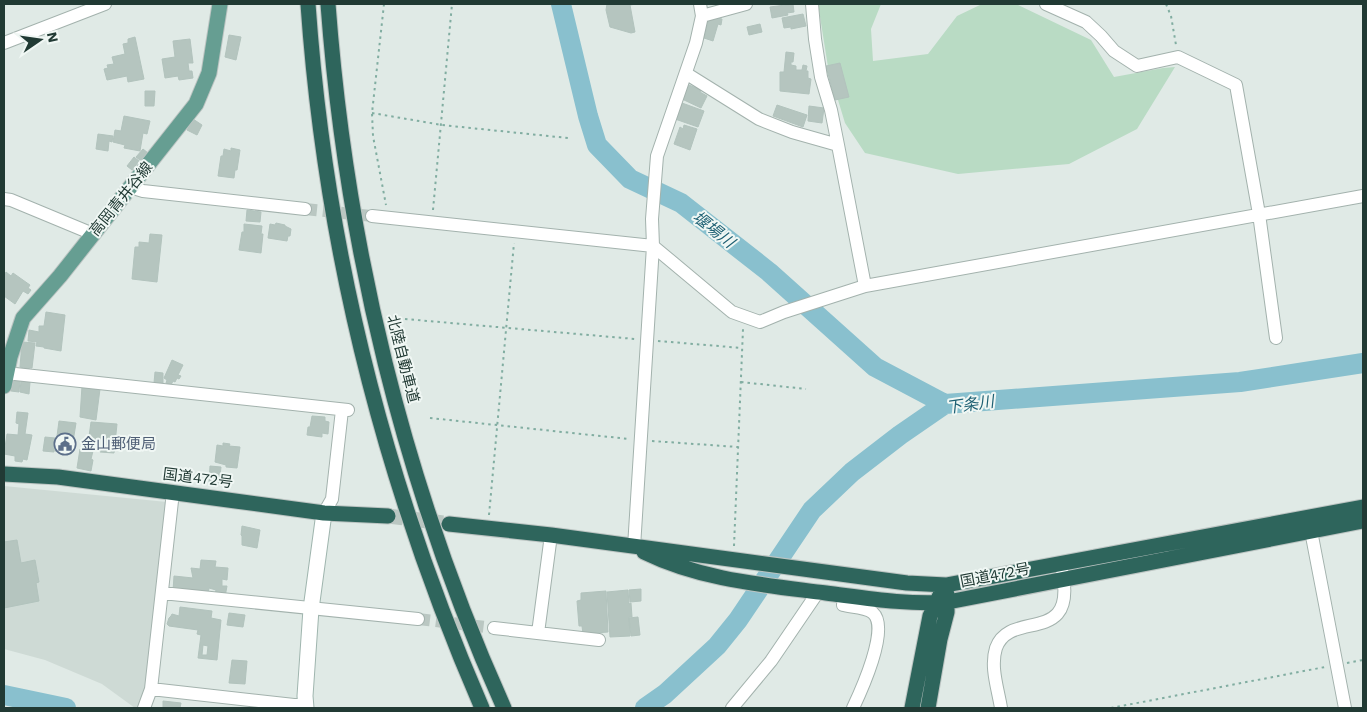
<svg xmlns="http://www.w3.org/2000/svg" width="1367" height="712" viewBox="0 0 1367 712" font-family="'Work Sans','Noto Sans JP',sans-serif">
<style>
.built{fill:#cedad5}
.green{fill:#b9dbc4}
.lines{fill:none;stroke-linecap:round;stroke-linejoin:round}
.river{stroke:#89c0ce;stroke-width:20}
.building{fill:#b5c5bf;stroke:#b2c3bd;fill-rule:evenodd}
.street-tunnel{stroke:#bac7c2;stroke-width:12;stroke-dasharray:12 6;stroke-linecap:butt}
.highway-tunnel{stroke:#bac7c2;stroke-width:15;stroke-dasharray:15 8;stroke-linecap:butt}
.street-casing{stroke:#a3b2ad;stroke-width:14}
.secondary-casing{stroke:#9fb5ae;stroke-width:17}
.primary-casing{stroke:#bcc4c2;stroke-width:17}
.highway-casing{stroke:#bcc4c2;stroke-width:17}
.path{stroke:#81ada1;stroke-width:2;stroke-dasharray:2.5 4;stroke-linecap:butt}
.street{stroke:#fff;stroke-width:12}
.secondary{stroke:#fff;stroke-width:15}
.primary{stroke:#669e92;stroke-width:15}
.highway{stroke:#2e655c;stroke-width:15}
.labels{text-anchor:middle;stroke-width:4;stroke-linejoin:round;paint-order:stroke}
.street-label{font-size:15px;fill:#213a34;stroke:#f0f7f4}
.service-label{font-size:15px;fill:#4e5e75;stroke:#f0f7f4;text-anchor:start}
.water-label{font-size:16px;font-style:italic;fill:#1e6073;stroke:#f0f7f4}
</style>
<rect width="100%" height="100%" fill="#e0eae6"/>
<!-- built -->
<path class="built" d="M4,486L167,502L147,694L137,708H135L102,684L45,660L4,649Z"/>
<!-- green -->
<path class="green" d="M818,4H881L871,29L873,61L928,54L957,16L982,4H1016L1091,40L1114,77L1163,68L1175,67L1137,129L1069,164L958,174L865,153L845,123L828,67Z"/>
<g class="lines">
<!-- river -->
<path class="river" d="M561,4L588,116L597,145L630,179L681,203L769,272L875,367L945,404
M4,695L66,708
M645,708L665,694L717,646L738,620L812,510L852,472L900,435L945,404L1240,382L1363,363"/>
</g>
<!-- building -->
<path class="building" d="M607,4H636L630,5L635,32L631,33L610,27L606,10Z
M793,4L794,12L787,13L788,15L772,18L770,7Z
M803,14L806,26L791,29V27L784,28L782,18Z
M713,17L722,19L721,25L718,24L713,41L704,38L708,21Z
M760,24L762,32L749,35L747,27Z
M229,35L241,37L236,60L225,57Z
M135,37L144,79L128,82L127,76L107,80L104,69L108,68L107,65L114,64L112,57L125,54L123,44L128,43V39Z
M190,39L193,63H188L189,71H192L193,78L179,80L178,76L165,78L162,59L175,57L173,41Z
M786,52L794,53L793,62H791V65L796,66V70H802L803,65L807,66L806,71H808V78L811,79L809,94L780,91V72H784Z
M840,63L849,97L835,100L826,66Z
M689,85L701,90L700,92L707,96L701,108L682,99Z
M145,91H155L154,106H145Z
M682,103L704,111L698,127L675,119Z
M777,105L807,115L803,127L773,116Z
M809,106L824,108L822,123L808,121Z
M124,116L150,121L147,134L143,133L140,151L124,148L125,145L113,142L115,130L121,131Z
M193,119L202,125L197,135L187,130Z
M684,125L697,129L690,150L674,144L680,127L683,129Z
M98,134L113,136L112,142L109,141L108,151L96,149Z
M231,148L240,150L237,170H235L234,178L218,176L221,156H223L224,149L231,151Z
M143,149L148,153L141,161L136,157Z
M134,157L139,161L132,170L127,166Z
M247,210L261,212L260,222L246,221Z
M276,223L285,225V226L291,229L290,236H288L287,241L268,238L270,224L275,225Z
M244,224L262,226L261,234H263L261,253L239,250L242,232H244Z
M150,234L162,235L157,282L132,279L135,247H139V242L149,243Z
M6,272L11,276L13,273L30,285L28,288L31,290L28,294L23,291L15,304L4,296V276Z
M46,312L65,315L61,351L44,348V347L36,346L37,342L28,341L29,330L39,332V326H44Z
M22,342L35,343L32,368H29V369L20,367Z
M172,360L183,365L178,375L181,376L179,379L177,378L175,382L173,381L171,385L166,383L167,380L164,378Z
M155,372L163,373V383H154Z
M13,379L20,380L19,392L11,391Z
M21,380L30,382L29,394L20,392Z
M82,386L100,389L96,420L80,417Z
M17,412L28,413L25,434L32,435L27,460L23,459L22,462L15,461V456L4,454L7,434L18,435L19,424L16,423Z
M312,416L325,417V421L329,422L328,434L322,433V437L307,435L308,427H310Z
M59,421L76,423L71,454L55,451Z
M91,422L117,424L114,453L100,452L99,446L88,444Z
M45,437L55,438L54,452L43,451Z
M223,443L230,444L229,446L240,447L237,468L226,467V465L215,462L217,445L223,446Z
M80,449L93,451L91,459L93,460L91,471L77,468Z
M210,466L221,467L219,484L209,483Z
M242,526L260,530L257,548L242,545V536L241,535Z
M17,540L21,563L35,560L39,582L36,583L39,601L4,608V542Z
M201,560L216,561L215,567L228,568L227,580L222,579V586H227L225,597L215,595L216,590L209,588L208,594H198L199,590H192V593L173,591L174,576L193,578L191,568L200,569Z
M641,589V601L630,602L629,590Z
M628,590L629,604L631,603L632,617H629L630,636L610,637L607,592Z
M606,591L608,632L583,634L582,626H579L577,601L581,600V593Z
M180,607L212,611L211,618L221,620L217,660L198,658L201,635L197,634L198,630L169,626L167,624L169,618L171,616L172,614L179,616ZM203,645L208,646L207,655H202Z
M229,613L245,615L243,627L227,625Z
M638,617L640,635L631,636L629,618Z
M232,660L247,661L245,684L229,683Z
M163,701L181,703L180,708H163Z"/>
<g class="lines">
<!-- street-tunnel -->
<path class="street-tunnel" d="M305,209L372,216
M418,619L494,628"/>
<!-- highway-tunnel -->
<path class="highway-tunnel" d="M388,516L443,523"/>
<!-- street casing -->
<g class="street-casing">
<path id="street" d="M812,4L815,39L821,77L831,110L838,145
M1046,4L1086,22L1101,36L1114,51L1137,66L1178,57L1236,85L1259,214L1276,338
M702,16L746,4
M4,43L105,4
M687,74L759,119L792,132L838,145L865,286
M130,187L143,191L305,209
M4,199L11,200L93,234
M372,216L653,246L732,312L760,322L784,312L865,286L1363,196
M6,373L348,410
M173,492L151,689L294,705H306
M324,513L332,499L342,410
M1311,531L1345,708
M634,547L653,246L652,219L657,156L696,43L702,16L700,4
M162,593L418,619
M844,595L843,605C851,607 867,607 873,613C890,628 861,691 853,708
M494,628L599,640
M538,633L551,535
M144,708L151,689
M732,708L771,661L818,592
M1001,708C998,689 990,667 996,648C1010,608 1078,648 1062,570"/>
</g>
<!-- secondary casing -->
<g class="secondary-casing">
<path id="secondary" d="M306,708L305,696L311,609L324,513"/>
</g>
<!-- primary casing -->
<g class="primary-casing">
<path id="primary" d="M4,386L10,357L23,318L60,276L196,104L209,73L220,4"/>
</g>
<!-- highway casing -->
<g class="highway-casing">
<path id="highway" d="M308,4C325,247 385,485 482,708
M328,4C346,246 404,486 504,708
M4,474L58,477L324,513L388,516
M449,524L551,535L907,583L946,585L1363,507
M644,552C701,580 765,585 826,593C866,598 907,605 948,602L1363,521
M912,708L930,616L940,595
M928,708L940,639L947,612V594"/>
</g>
<!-- path -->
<path class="path" d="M384,4L372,113L373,136L386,205
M1166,4L1171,16L1176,45
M372,113L442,125L568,138
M433,210L452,4
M405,319L635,339
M658,341L742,348
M741,382L806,389
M430,418L629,439
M652,441L738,447
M489,515L514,243
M734,546L743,329
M1347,663L1363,660
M1111,708L1325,667"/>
<!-- street -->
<use href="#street" class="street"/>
<!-- secondary -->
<use href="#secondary" class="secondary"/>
<!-- primary -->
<use href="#primary" class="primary"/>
<!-- highway -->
<use href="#highway" class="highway"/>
</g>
<!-- icons -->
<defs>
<g id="civic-ring" transform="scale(1.125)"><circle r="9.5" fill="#f0f7f4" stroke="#5c6f8a" stroke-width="1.5"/><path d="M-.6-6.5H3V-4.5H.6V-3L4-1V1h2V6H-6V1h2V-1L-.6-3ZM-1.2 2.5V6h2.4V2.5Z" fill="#5c6f8a"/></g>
</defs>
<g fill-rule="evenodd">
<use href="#civic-ring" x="65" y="444"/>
</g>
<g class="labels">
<!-- street labels -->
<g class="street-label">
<text transform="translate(121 199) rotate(-51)" y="5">高岡青井谷線</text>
<text transform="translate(403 359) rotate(76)" y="5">北陸自動車道</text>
<text transform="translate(198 478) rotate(7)" y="5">国道472号</text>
<text transform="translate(995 575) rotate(-11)" y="5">国道472号</text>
</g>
<!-- service labels -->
<g class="service-label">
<text x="81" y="449">金山郵便局</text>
</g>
<!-- water labels -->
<g class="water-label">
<text transform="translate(714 229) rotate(38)" y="6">堰場川</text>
<text transform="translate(970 404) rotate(-8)" y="6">下条川</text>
</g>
</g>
<!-- border -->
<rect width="1367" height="712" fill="none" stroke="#213a34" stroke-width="10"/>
<!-- north arrow -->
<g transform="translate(40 40) rotate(77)" stroke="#f0f7f4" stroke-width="4" paint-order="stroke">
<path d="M0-4L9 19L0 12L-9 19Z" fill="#213a34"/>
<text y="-8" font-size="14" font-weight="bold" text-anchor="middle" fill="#213a34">N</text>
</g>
</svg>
